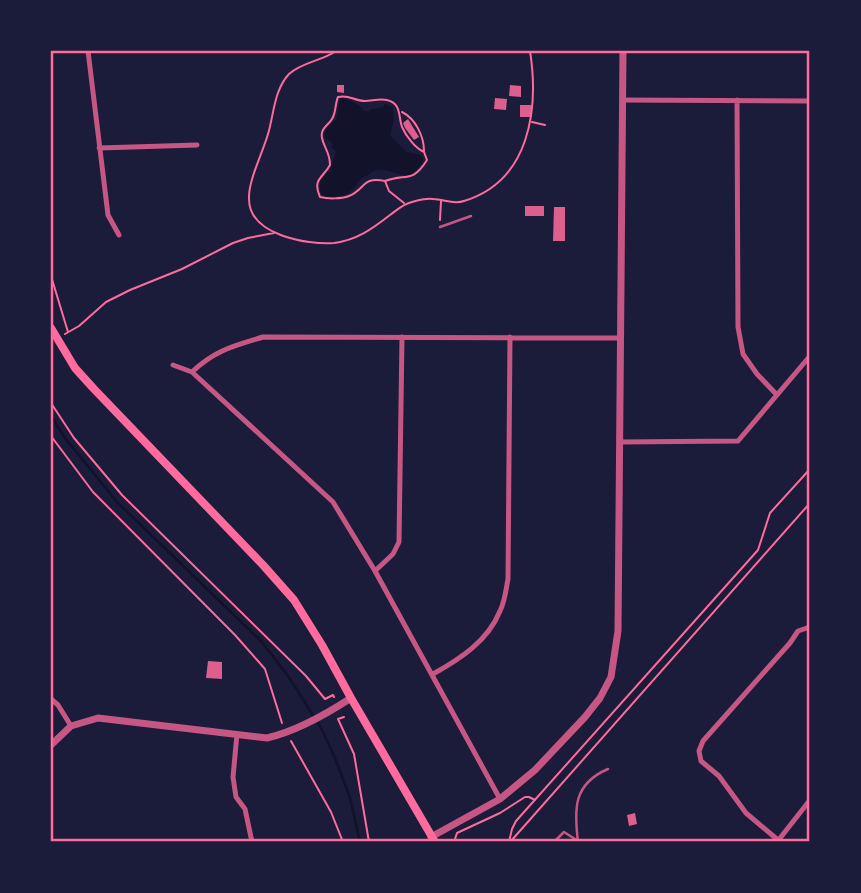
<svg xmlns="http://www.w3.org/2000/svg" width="861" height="893" viewBox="0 0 861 893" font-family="Poppins,sans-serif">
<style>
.water{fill:#12122b}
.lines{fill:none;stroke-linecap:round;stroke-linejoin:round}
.stream{stroke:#12122b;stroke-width:2.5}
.building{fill:#dd5f8e}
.path{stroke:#ff6b9d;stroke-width:2}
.service{stroke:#c65784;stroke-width:2.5}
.minor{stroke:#c65784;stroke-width:5}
.tertiary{stroke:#c65784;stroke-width:7}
.secondary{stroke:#ff6b9d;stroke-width:8}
.neatline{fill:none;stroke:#ff6b9d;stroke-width:2.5}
</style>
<rect width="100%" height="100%" fill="#1b1b3a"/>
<!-- water -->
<path class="water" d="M340,98C348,99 359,103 364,111L369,112V110L383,107L385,104L392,107L394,118L390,135L407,152L420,155L423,158V163L411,175C398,176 386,168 377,170C371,171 368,176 362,178C346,197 350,195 324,197L320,191V181L327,173L330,171L335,155V150L331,148L333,145L330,141L325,138C323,129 331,125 337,118Z"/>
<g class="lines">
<!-- stream -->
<path class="stream" d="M51,416L65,438L117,502L262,642L288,676L321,728L335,758L350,798L360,842"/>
</g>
<!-- building -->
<path class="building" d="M337,85H344V93L337,92Z
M510,85L521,86V97L509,96Z
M495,98L507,99L506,110L494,109Z
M520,105H531V117H520Z
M408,119L419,137L414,140L405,128L403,123Z
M525,206H544V216H525Z
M554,207H565V241H553Z
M208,661L222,662V679L206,678Z
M635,813L637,824L629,826L627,815Z"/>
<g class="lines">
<!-- path -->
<path class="path" d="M336,51C322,61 302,62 289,74C274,90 274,114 268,134C263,152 248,181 249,199C249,235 307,245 334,243C357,240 372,229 390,215C397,210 403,204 412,202C419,200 426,198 433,199C444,199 453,205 464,201C530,181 539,109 530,51
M402,112C416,119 424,137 424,151
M532,122L545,125
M385,181C362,176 365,190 349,196C341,199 328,199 320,197C312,179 323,178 330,165C330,152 324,148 322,138C320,128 328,126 332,119C336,113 335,104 338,97C349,94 354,101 365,101C372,101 379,98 387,100C402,104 398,116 402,127C406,136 415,148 424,152L427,160C412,184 406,173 385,181L389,191L404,203
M440,220L441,201
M51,276L68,332
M65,334L79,326L106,302L130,290L182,269L233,243L248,238L274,233
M51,403L74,438L122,495L306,676L325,699L333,695L334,697
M51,436L93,492L235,635L265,669L282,723
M344,717L338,719L354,754L369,842
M291,741L331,812L343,842
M511,841L810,503
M454,842L457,833L500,813L525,797H529L535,800
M509,842L512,829L516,821L758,550L770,513L810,469"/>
<!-- service -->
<path class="service" d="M440,227L471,216
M554,842L564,832L578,841
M578,842C574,809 573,784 608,769"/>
<!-- minor -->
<path class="minor" d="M88,51L108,215L119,235
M623,100L810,101
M737,100L738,327L743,354L757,374L777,395
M99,148L197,145
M173,365L192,372L333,502L375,571L500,799
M192,372C215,350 234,346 263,337L621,338
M620,442L738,441L810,356
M375,571L393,554L399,542L402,337
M433,674C460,659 488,641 500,611C505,601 506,589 508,579L510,337
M51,699L58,705L71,726
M237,734L233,777L236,797L245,809L252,842
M778,840L746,813L719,776L701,761L699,751L703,741L790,643L798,631L810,627
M777,842L810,800"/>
<!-- tertiary -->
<path class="tertiary" d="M51,745L71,726L98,718L267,738C297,731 325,715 351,698
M431,837L500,799L535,770L585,717L600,698L611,677L618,631L623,51"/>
<!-- secondary -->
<path class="secondary" d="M51,328L75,368L94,389L263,565L294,600L322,645L351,698L435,842"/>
</g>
<!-- border -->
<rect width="861" height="893" fill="none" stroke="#1b1b3a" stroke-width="105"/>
<rect x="52" y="52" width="756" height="788" class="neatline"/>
</svg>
